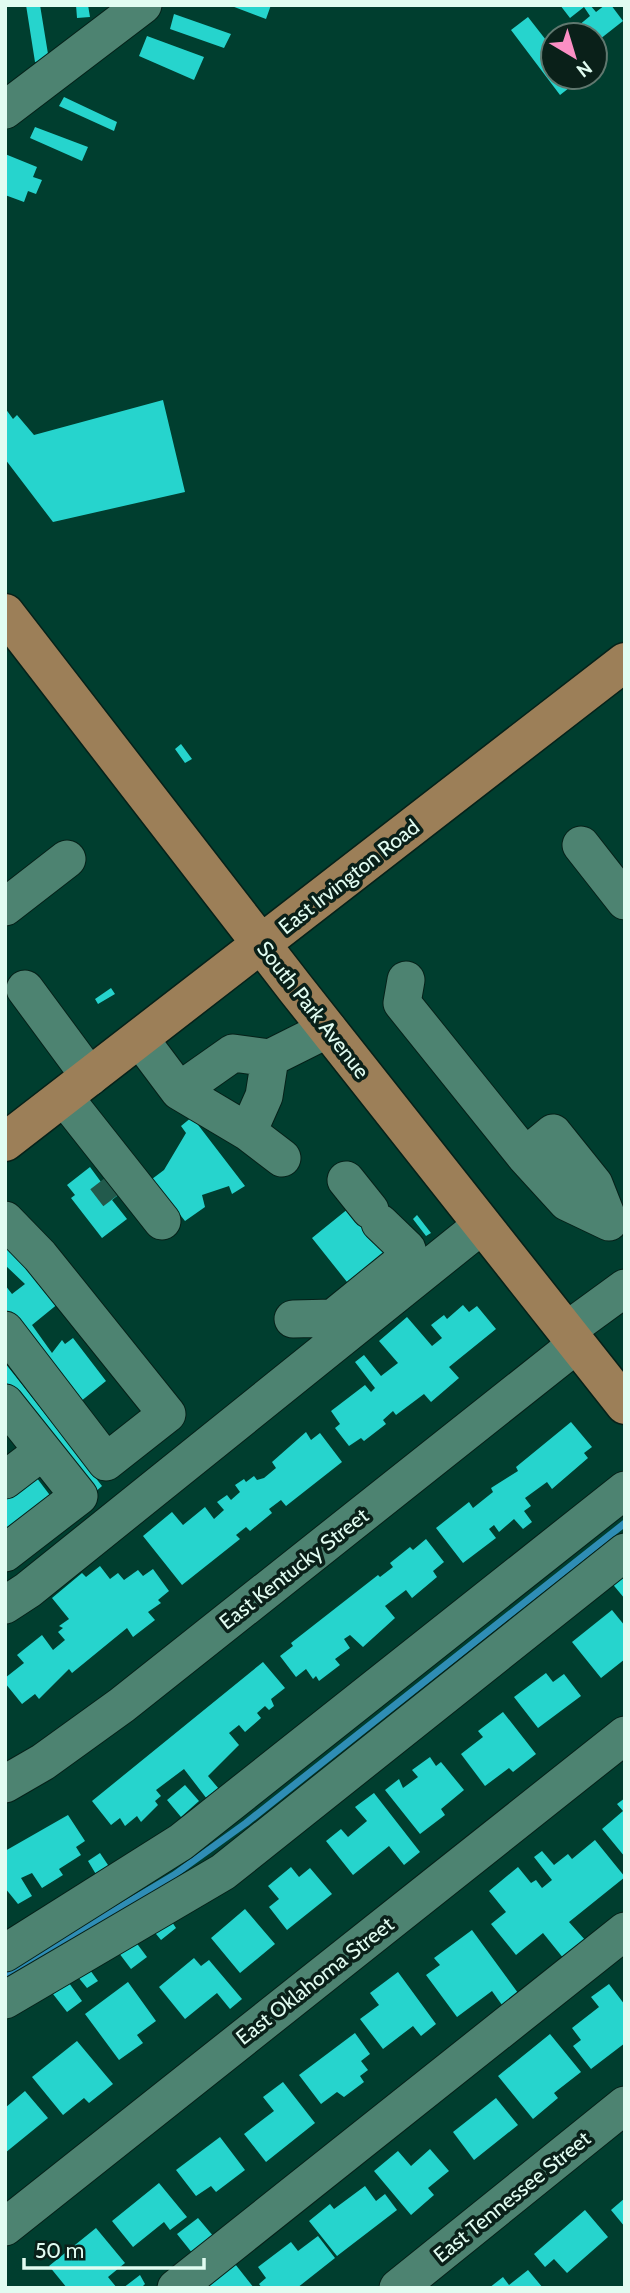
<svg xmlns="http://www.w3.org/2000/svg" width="630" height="2293" viewBox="0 0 630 2293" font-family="Cabin,sans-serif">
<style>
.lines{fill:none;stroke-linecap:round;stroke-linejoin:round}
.stream{stroke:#2f8db5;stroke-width:7}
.building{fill:#26d4cd}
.minor-tunnel{stroke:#225a4c;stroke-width:37;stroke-dasharray:37 18;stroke-linecap:butt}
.minor-casing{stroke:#052119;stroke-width:39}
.major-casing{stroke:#052119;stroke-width:41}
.minor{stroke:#4d8371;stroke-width:37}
.major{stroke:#9c7f58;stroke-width:38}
.labels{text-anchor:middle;stroke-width:7;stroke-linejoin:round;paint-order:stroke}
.street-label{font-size:21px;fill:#e1fcf1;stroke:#0a2019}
</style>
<rect width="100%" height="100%" fill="#003e2f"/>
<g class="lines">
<!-- stream -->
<path class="stream" d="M5,1976L174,1875L246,1823L625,1523"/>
</g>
<!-- building -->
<path class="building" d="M26,5H40L49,60L35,62Z
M76,5H88L90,17L77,18Z
M229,5H271L266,19Z
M560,5H590L596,12L605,5H611L623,21L595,43V35H585L578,26L590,16L584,7L570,18Z
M174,14L231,34L224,48L170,29Z
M528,17L553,49V77H575L578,81L560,95L511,30Z
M147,36L204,57L194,80L139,56Z
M64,97L117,122L114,131L59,106Z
M35,127L88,147L82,161L30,138Z
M5,154L37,167L33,177L42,180L36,194L28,191L24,202L5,195Z
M163,400L185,492L53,522L5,459V408L13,419L17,415L34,435Z
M181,744L192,759L185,763L175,749Z
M111,988L115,994L98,1004L95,999Z
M192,1117L245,1186L232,1194L229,1186L202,1195L205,1207L185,1221L152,1179L164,1170L186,1133L181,1126Z
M90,1167L101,1182L113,1172L126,1189L112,1200L127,1219L102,1238L71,1198L75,1195L67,1185Z
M354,1204L393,1253L351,1287L312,1238Z
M417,1215L431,1233L426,1236L413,1219Z
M5,1245L59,1303L32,1325L52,1353L62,1340L65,1344L73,1338L106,1381L75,1406L5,1312V1285L12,1294L25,1284L5,1265Z
M463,1305L469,1312L477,1306L496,1329L449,1367L459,1378L431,1402L424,1394L396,1415L393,1411L383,1420L386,1424L364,1441L361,1438L349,1446L335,1428L340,1424L331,1411L365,1385L371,1392L375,1388L355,1362L364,1355L381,1376L398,1363L379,1341L407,1317L432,1346L442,1338L431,1325L444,1315L447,1319Z
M5,1363L102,1486L94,1493L5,1381Z
M571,1422L592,1447L584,1453L588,1458L552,1489L547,1482L525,1498L531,1506L524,1511L532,1522L523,1529L514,1519L499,1532L494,1525L489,1529L496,1538L463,1563L436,1528L469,1502L473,1508L493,1492L491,1488L518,1471L516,1467Z
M306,1432L311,1440L320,1433L342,1462L286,1506L281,1500L269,1509L272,1513L250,1531L246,1527L236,1535L240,1539L182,1585L143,1536L172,1512L183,1525L205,1507L214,1519L224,1510L217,1502L227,1495L231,1500L240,1492L235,1485L244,1479L246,1482L254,1476L257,1480L264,1478L276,1468L272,1462Z
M30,1469L52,1498L5,1534V1488Z
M426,1539L444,1562L433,1571L437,1577L412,1598L406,1590L385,1606L395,1618L363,1647L350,1635L344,1639L350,1648L335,1659L340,1665L319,1681L316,1676L313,1679L306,1669L296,1677L280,1656L293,1646L291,1643L378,1575L380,1577L393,1567L390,1563L410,1547L413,1550Z
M100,1566L110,1579L118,1573L124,1580L138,1570L143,1576L153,1569L169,1591L158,1600L161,1603L148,1612L155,1620L133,1637L127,1628L72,1673L69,1669L39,1699L35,1694L22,1704L5,1683V1678L24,1663L17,1655L42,1635L53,1650L65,1640L58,1632L63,1628L59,1626L69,1619L52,1598L82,1573L86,1577Z
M625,1569V1599L610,1581Z
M612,1610L625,1626V1659L601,1678L572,1642Z
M263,1662L285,1688L271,1699L274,1706L269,1710L265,1706L257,1713L261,1718L245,1732L239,1725L229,1733L239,1745L208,1776L219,1789L207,1799L184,1769L156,1790L161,1796L155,1801L158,1805L141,1822L137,1816L125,1826L120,1818L111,1825L92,1801Z
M546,1673L553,1682L564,1674L581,1696L538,1728L514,1697Z
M503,1712L536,1754L513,1772L509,1768L485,1786L461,1754L483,1737L478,1731Z
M430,1757L436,1766L441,1762L464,1790L441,1809L445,1815L420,1834L385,1790L399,1779L403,1788L418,1777L412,1770Z
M185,1785L199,1801L181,1817L167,1800Z
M374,1793L420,1852L404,1865L389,1846L353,1875L326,1841L341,1829L348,1837L367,1821L355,1807Z
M625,1798V1857L602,1829L623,1811L617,1804Z
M68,1815L85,1841L76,1847L81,1855L59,1869L63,1875L42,1888L32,1873L21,1878L32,1896L18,1904L5,1888V1851Z
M595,1840L625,1877L569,1922L586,1941L564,1959L543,1933L516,1955L491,1924L506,1912L489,1891L518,1867L531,1883L536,1880L542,1888L552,1880L534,1857L542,1851L554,1865L568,1854L572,1859Z
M100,1853L110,1868L97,1876L88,1861Z
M291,1867L299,1877L310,1868L332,1894L287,1930L269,1907L279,1899L268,1886Z
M245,1909L275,1944L240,1973L211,1938Z
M168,1916L176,1928L161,1940L152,1929Z
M472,1930L518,1993L502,2005L492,1991L457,2017L426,1975L440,1965L434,1958Z
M135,1941L147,1957L131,1969L119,1953Z
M194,1958L201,1966L209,1960L242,1999L230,2009L217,1993L185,2019L159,1987Z
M90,1970L98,1981L87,1988L78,1977Z
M398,1972L436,2024L421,2036L413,2026L383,2049L360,2019L379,2005L370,1993Z
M128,1982L156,2021L137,2035L143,2043L119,2060L85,2014Z
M69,1983L82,2001L67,2012L53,1994Z
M609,1984L625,2005V2043L591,2069L573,2046L581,2040L572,2028L599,2007L591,1997Z
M355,2033L370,2054L361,2061L368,2070L360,2076L364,2082L344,2097L337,2092L321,2104L299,2075Z
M550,2034L581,2072L554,2093L558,2098L533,2119L498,2076Z
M77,2041L113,2084L89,2103L84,2098L63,2115L32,2077Z
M283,2082L315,2123L266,2162L244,2134L274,2111L263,2097Z
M25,2091L48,2118L5,2153V2108Z
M496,2098L518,2125L474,2160L453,2132Z
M220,2137L245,2170L216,2192L211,2186L196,2196L176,2170Z
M430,2149L449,2171L428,2188L434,2195L411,2215L374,2171L398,2151L411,2166Z
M159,2183L187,2217L170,2230L164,2222L133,2247L112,2221Z
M365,2186L376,2201L385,2194L397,2210L337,2256L309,2221L330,2204L334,2209Z
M625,2198V2227L611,2210Z
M585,2210L608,2237L567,2273L554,2259L545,2267L534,2254Z
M198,2218L214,2237L193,2254L177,2234Z
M96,2228L125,2263L108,2277L117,2288H67L49,2266Z
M318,2236L335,2258L297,2288H262L259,2284L266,2278L258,2267L291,2242L298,2251Z
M224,2250L254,2288H178Z
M528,2270L543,2288H489L503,2277L509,2285Z
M140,2275L145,2284L141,2288H123Z"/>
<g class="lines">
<!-- minor-tunnel -->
<path class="minor-tunnel" d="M105,1178L118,1195"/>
<!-- minor casing -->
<g class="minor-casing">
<path id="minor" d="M5,110L143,5
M581,845L625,901
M5,907L67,859
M406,980L402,1003L525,1156L553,1133L594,1184L609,1222L567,1202L525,1156
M25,989L90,1077
M140,1039L179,1091L233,1053L270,1058L328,1029
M179,1091L248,1132L282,1158
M64,1097L162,1221
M248,1132L264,1096L270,1058
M346,1180L370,1210
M5,1220L40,1256L167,1414L106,1462L5,1330
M293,1319L333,1318L402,1262L407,1249L380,1223
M566,1331L625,1288
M5,1403L79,1496L5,1553
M5,1480L43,1451
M5,1605L28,1590L482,1225
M5,1784L43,1762L122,1705L577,1344
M5,1953L181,1842L625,1490
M5,2000L223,1872L625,1552
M5,2227L625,1735
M176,2288L625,1931
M398,2288L625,2105"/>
</g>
<!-- major casing -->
<g class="major-casing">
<path id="major" d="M5,613L296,989L625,1405
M5,1142L625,662"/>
</g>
<!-- minor -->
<use href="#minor" class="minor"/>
<!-- major -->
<use href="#major" class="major"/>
</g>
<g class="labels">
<!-- street labels -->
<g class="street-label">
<text transform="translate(349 877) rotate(-38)" y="7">East Irvington Road</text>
<text transform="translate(313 1010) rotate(52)" y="7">South Park Avenue</text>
<text transform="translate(294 1569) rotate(-38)" y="7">East Kentucky Street</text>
<text transform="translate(315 1981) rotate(-38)" y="7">East Oklahoma Street</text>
<text transform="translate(512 2197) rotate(-39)" y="7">East Tennessee Street</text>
</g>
</g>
<!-- border -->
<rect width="630" height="2293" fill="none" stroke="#e1fcf1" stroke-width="14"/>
<!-- north arrow -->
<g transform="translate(574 56) rotate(142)"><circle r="33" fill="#0a2019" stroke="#60786f" stroke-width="2"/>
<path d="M0-5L12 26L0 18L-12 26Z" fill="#fb8fc4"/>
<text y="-10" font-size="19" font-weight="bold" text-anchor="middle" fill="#e1fcf1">N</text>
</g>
<!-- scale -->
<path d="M24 2258v10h180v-10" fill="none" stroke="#e1fcf1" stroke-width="3.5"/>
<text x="35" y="2258" font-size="21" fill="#e1fcf1" stroke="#0a2019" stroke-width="5" paint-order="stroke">50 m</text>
</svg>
